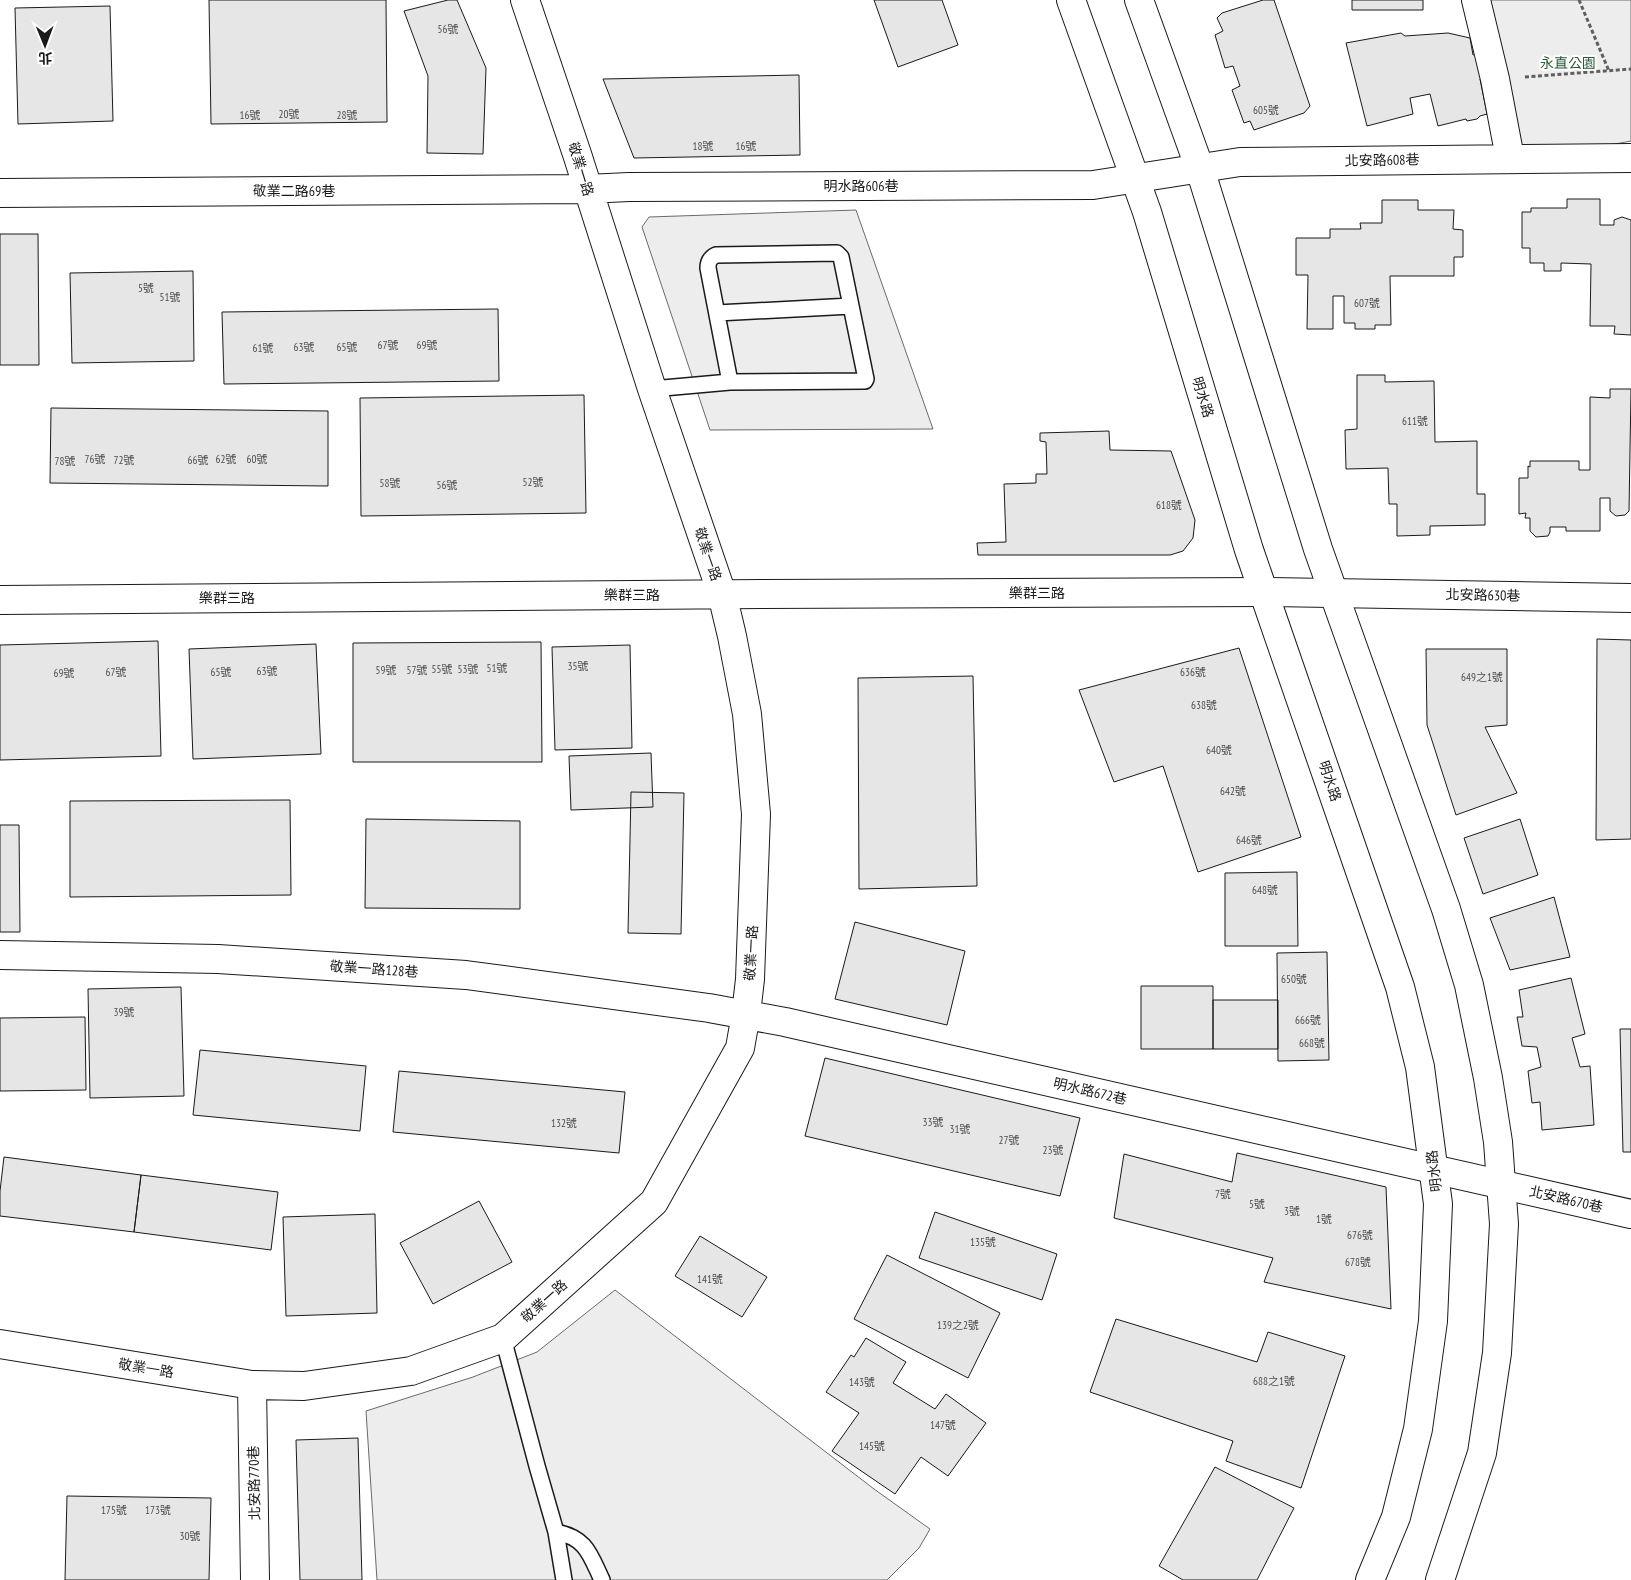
<svg xmlns="http://www.w3.org/2000/svg" width="1631" height="1580" viewBox="0 0 1631 1580" font-family="'PT Sans Narrow','Noto Sans TC',sans-serif">
<style>
.built{fill:#ededed;stroke:#6a6a6a}
.building{fill:#e6e6e6;stroke:#1a1a1a}
.lines{fill:none;stroke-linecap:round;stroke-linejoin:round}
.lane-casing{stroke:#1a1a1a;stroke-width:18}
.street-casing{stroke:#1a1a1a;stroke-width:30}
.secondary-casing{stroke:#1a1a1a;stroke-width:30}
.path{stroke:#5f5f5f;stroke-width:3;stroke-dasharray:4 2.5;stroke-linecap:butt}
.lane{stroke:#fff;stroke-width:15}
.street{stroke:#fff;stroke-width:28}
.secondary{stroke:#fff;stroke-width:28}
.labels{text-anchor:middle;stroke-width:4;stroke-linejoin:round;paint-order:stroke}
.number-label{font-size:11px;fill:#4d4d4d}
.park-label{font-size:14px;fill:#2b5a34;stroke:#fff}
.street-label{font-size:14px;fill:#1a1a1a;stroke:#fff}
</style>
<rect width="100%" height="100%" fill="#fff"/>
<!-- built -->
<path class="built" d="M1490,0H1631V141L1525,161Z
M856,210L933,429L710,430L642,227L649,217Z
M615,1290L874,1489L930,1529L919,1548L887,1580H377L366,1411L473,1377L537,1352Z"/>
<!-- building -->
<path class="building" d="M209,0H386L387,122L211,124Z
M448,0H457L486,68L483,154L427,153L428,76L404,11Z
M874,0H942L958,45L898,67Z
M1263,0H1274L1310,106L1304,113L1254,130L1250,121L1244,123L1232,90L1240,86L1233,66L1225,68L1215,35L1223,31L1217,18L1222,13Z
M1352,0H1423V10H1352Z
M110,6L113,121L18,124L15,8Z
M1401,33L1405,36L1448,33L1470,38L1473,55L1476,54L1482,79H1480L1487,114L1480,116L1477,119L1467,121L1466,119L1438,126L1430,94L1410,98L1413,114L1367,126L1346,43Z
M799,75L800,155L634,158L603,79Z
M1567,199H1600V225H1614V220L1622,217L1631,220V335L1614,334L1615,326H1590L1591,264L1561,263V271H1544V263H1530V248H1522V212H1531V208H1567Z
M1382,200H1418V210H1454L1453,229L1463,230V257H1454V276H1390L1391,325H1375V329H1355V323H1344V296H1333V329H1307L1308,275H1296V238H1330V229H1361L1360,223H1382Z
M0,234H38L39,365H0Z
M193,271L194,361L72,363L70,273Z
M498,309L499,381L224,384L222,312Z
M1357,375H1385V382L1434,381L1435,442L1477,441V494H1485V525L1430,526V535L1397,536V504H1389L1388,468L1346,469L1345,430L1357,429Z
M1610,389H1631L1629,511L1625,515L1616,516L1610,511V498H1600V531H1566V527H1550V532L1548,536L1536,537L1530,531V518H1525L1526,513L1519,514V478H1528V466L1530,467V461H1579V470H1590V397L1610,398Z
M584,395L586,513L361,516L360,398Z
M51,408L328,411V486L50,483Z
M1109,431L1110,450L1171,451L1195,520L1193,538L1183,551L1170,555H978L977,543L1006,542L1004,484L1036,483V474H1047L1046,442L1040,441V433Z
M1597,639L1631,640V839L1596,840Z
M158,641L161,756L0,760V645Z
M541,642L542,762H353V643Z
M316,644L321,754L193,759L189,649Z
M630,645L632,748L555,750L552,647Z
M1239,648L1301,837L1198,872L1163,766L1114,782L1079,690Z
M1426,649H1507V725L1485,727L1517,793L1456,815L1427,725Z
M973,676L977,886L859,889L858,678Z
M651,753L653,807L571,810L569,756Z
M631,792L684,793L681,934L628,933Z
M290,800L291,895L70,897V801Z
M366,819L520,821V909L365,908Z
M1520,819L1538,875L1483,894L1464,838Z
M0,825H19L20,932H0Z
M1297,872L1298,946H1225V873Z
M1554,897L1570,957L1510,970L1490,918Z
M855,922L965,951L947,1025L835,999Z
M1327,952L1329,1060L1278,1061L1277,953Z
M1571,978L1585,1034L1572,1038L1580,1067L1590,1066L1594,1125L1542,1130L1540,1102L1532,1103L1528,1071L1541,1067L1537,1047L1522,1046L1517,1017H1523L1519,990Z
M1141,986H1213V1049H1141Z
M181,987L184,1096L90,1098L88,989Z
M1213,1000H1278V1049H1213Z
M85,1017L86,1090L0,1091V1018Z
M1620,1029H1631V1152H1623Z
M200,1050L366,1066L360,1131L193,1115Z
M825,1058L1080,1118L1060,1196L805,1136Z
M399,1071L625,1092L619,1153L393,1132Z
M1237,1153L1386,1187L1391,1309L1264,1282L1273,1258L1114,1218L1124,1154L1232,1182Z
M4,1157L141,1175L134,1232L0,1216V1191Z
M141,1175L278,1192L271,1250L134,1232Z
M479,1201L512,1262L433,1304L400,1243Z
M935,1212L1057,1254L1042,1300L919,1258Z
M375,1214L377,1313L286,1316L283,1217Z
M700,1236L767,1277L742,1317L675,1276Z
M887,1255L1000,1313L968,1378L854,1319Z
M1116,1319L1257,1362L1268,1332L1345,1356L1301,1488L1226,1461L1233,1441L1090,1392Z
M866,1338L906,1362L893,1383L935,1409L946,1394L986,1423L948,1476L921,1457L895,1494L832,1451L859,1413L826,1392L851,1355L854,1357Z
M358,1438L362,1580H300L296,1440Z
M1215,1467L1294,1508L1257,1580H1183L1159,1566Z
M67,1496L211,1498L209,1580H65Z"/>
<g class="lines">
<!-- lane casing -->
<g class="lane-casing">
<path id="lane" d="M717,313L851,306
M652,389L730,382L865,381L866,379L841,257L837,253L716,255C710,258 708,261 708,268L730,382
M503,1338L537,1466L556,1532L564,1580
M556,1532C587,1538 590,1555 602,1580"/>
</g>
<!-- street casing -->
<g class="street-casing">
<path id="street" d="M1476,0L1495,79L1510,158
M0,193L587,189L629,187L1093,185L1240,162L1631,158
M0,600L762,594L1264,592L1631,598
M0,955L218,959L466,975L709,1008L785,1022L1631,1214
M0,1344L252,1385L304,1386L411,1371L503,1338L654,1202L740,1048L746,1014L750,979L756,814L747,714L732,636L722,594L652,389L577,154L525,0
M252,1385L255,1580"/>
</g>
<!-- secondary casing -->
<g class="secondary-casing">
<path id="secondary" d="M1071,0L1147,212L1249,550L1400,987L1420,1067L1438,1204L1433,1321L1418,1429L1396,1517L1370,1580
M1139,0L1200,169L1318,549L1446,909L1469,985L1488,1078L1498,1142L1504,1224L1497,1353L1482,1453L1440,1580"/>
</g>
<!-- path -->
<path class="path" d="M1579,0L1609,71
M1525,77L1631,69"/>
<!-- lane -->
<use href="#lane" class="lane"/>
<!-- street -->
<use href="#street" class="street"/>
<!-- secondary -->
<use href="#secondary" class="secondary"/>
</g>
<g class="labels">
<!-- number labels -->
<g class="number-label">
<text x="448" y="33">56號</text>
<text x="1266" y="114">605號</text>
<text x="289" y="118">20號</text>
<text x="250" y="119">16號</text>
<text x="347" y="119">28號</text>
<text x="703" y="150">18號</text>
<text x="746" y="150">16號</text>
<text x="146" y="292">5號</text>
<text x="170" y="301">51號</text>
<text x="1367" y="307">607號</text>
<text x="388" y="349">67號</text>
<text x="427" y="349">69號</text>
<text x="304" y="351">63號</text>
<text x="347" y="351">65號</text>
<text x="263" y="352">61號</text>
<text x="1415" y="425">611號</text>
<text x="95" y="463">76號</text>
<text x="226" y="463">62號</text>
<text x="257" y="463">60號</text>
<text x="124" y="464">72號</text>
<text x="198" y="464">66號</text>
<text x="65" y="465">78號</text>
<text x="533" y="486">52號</text>
<text x="390" y="487">58號</text>
<text x="447" y="489">56號</text>
<text x="1169" y="509">618號</text>
<text x="578" y="670">35號</text>
<text x="497" y="672">51號</text>
<text x="442" y="673">55號</text>
<text x="468" y="673">53號</text>
<text x="386" y="674">59號</text>
<text x="417" y="674">57號</text>
<text x="267" y="675">63號</text>
<text x="116" y="676">67號</text>
<text x="221" y="676">65號</text>
<text x="1193" y="676">636號</text>
<text x="64" y="677">69號</text>
<text x="1482" y="681">649之1號</text>
<text x="1204" y="709">638號</text>
<text x="1219" y="754">640號</text>
<text x="1233" y="795">642號</text>
<text x="1249" y="844">646號</text>
<text x="1265" y="894">648號</text>
<text x="1294" y="983">650號</text>
<text x="124" y="1016">39號</text>
<text x="1308" y="1024">666號</text>
<text x="1312" y="1047">668號</text>
<text x="933" y="1126">33號</text>
<text x="564" y="1127">132號</text>
<text x="960" y="1133">31號</text>
<text x="1009" y="1144">27號</text>
<text x="1053" y="1154">23號</text>
<text x="1223" y="1198">7號</text>
<text x="1257" y="1208">5號</text>
<text x="1292" y="1215">3號</text>
<text x="1324" y="1223">1號</text>
<text x="1360" y="1239">676號</text>
<text x="983" y="1246">135號</text>
<text x="1358" y="1266">678號</text>
<text x="710" y="1283">141號</text>
<text x="958" y="1329">139之2號</text>
<text x="1274" y="1385">688之1號</text>
<text x="862" y="1386">143號</text>
<text x="943" y="1429">147號</text>
<text x="872" y="1450">145號</text>
<text x="114" y="1514">175號</text>
<text x="158" y="1514">173號</text>
<text x="190" y="1540">30號</text>
</g>
<!-- park labels -->
<g class="park-label">
<text x="1568" y="68">永直公園</text>
</g>
<!-- street labels -->
<g class="street-label">
<text transform="translate(1382 160) rotate(-1)" y="5">北安路608巷</text>
<text transform="translate(581 169) rotate(73)" y="5">敬業一路</text>
<text x="861" y="191">明水路606巷</text>
<text x="294" y="196">敬業二路69巷</text>
<text transform="translate(1203 397) rotate(73)" y="5">明水路</text>
<text transform="translate(708 554) rotate(71)" y="5">敬業一路</text>
<text x="1037" y="598">樂群三路</text>
<text x="632" y="600">樂群三路</text>
<text transform="translate(1483 595) rotate(1)" y="5">北安路630巷</text>
<text x="227" y="603">樂群三路</text>
<text transform="translate(1330 781) rotate(71)" y="5">明水路</text>
<text transform="translate(751 953) rotate(-87)" y="5">敬業一路</text>
<text transform="translate(374 969) rotate(4)" y="5">敬業一路128巷</text>
<text transform="translate(1090 1091) rotate(13)" y="5">明水路672巷</text>
<text transform="translate(1434 1171) rotate(-97)" y="5">明水路</text>
<text transform="translate(1566 1199) rotate(13)" y="5">北安路670巷</text>
<text transform="translate(544 1301) rotate(-42)" y="5">敬業一路</text>
<text transform="translate(146 1368) rotate(9)" y="5">敬業一路</text>
<text transform="translate(254 1483) rotate(-91)" y="5">北安路770巷</text>
</g>
</g>
<!-- north arrow -->
<g transform="translate(45 45) rotate(179)" stroke="#ffffff" stroke-width="4" paint-order="stroke">
<path d="M0-4L9 19L0 12L-9 19Z" fill="#1a1a1a"/>
<text y="-8" font-size="14" font-weight="bold" text-anchor="middle" fill="#1a1a1a">北</text>
</g>
</svg>
